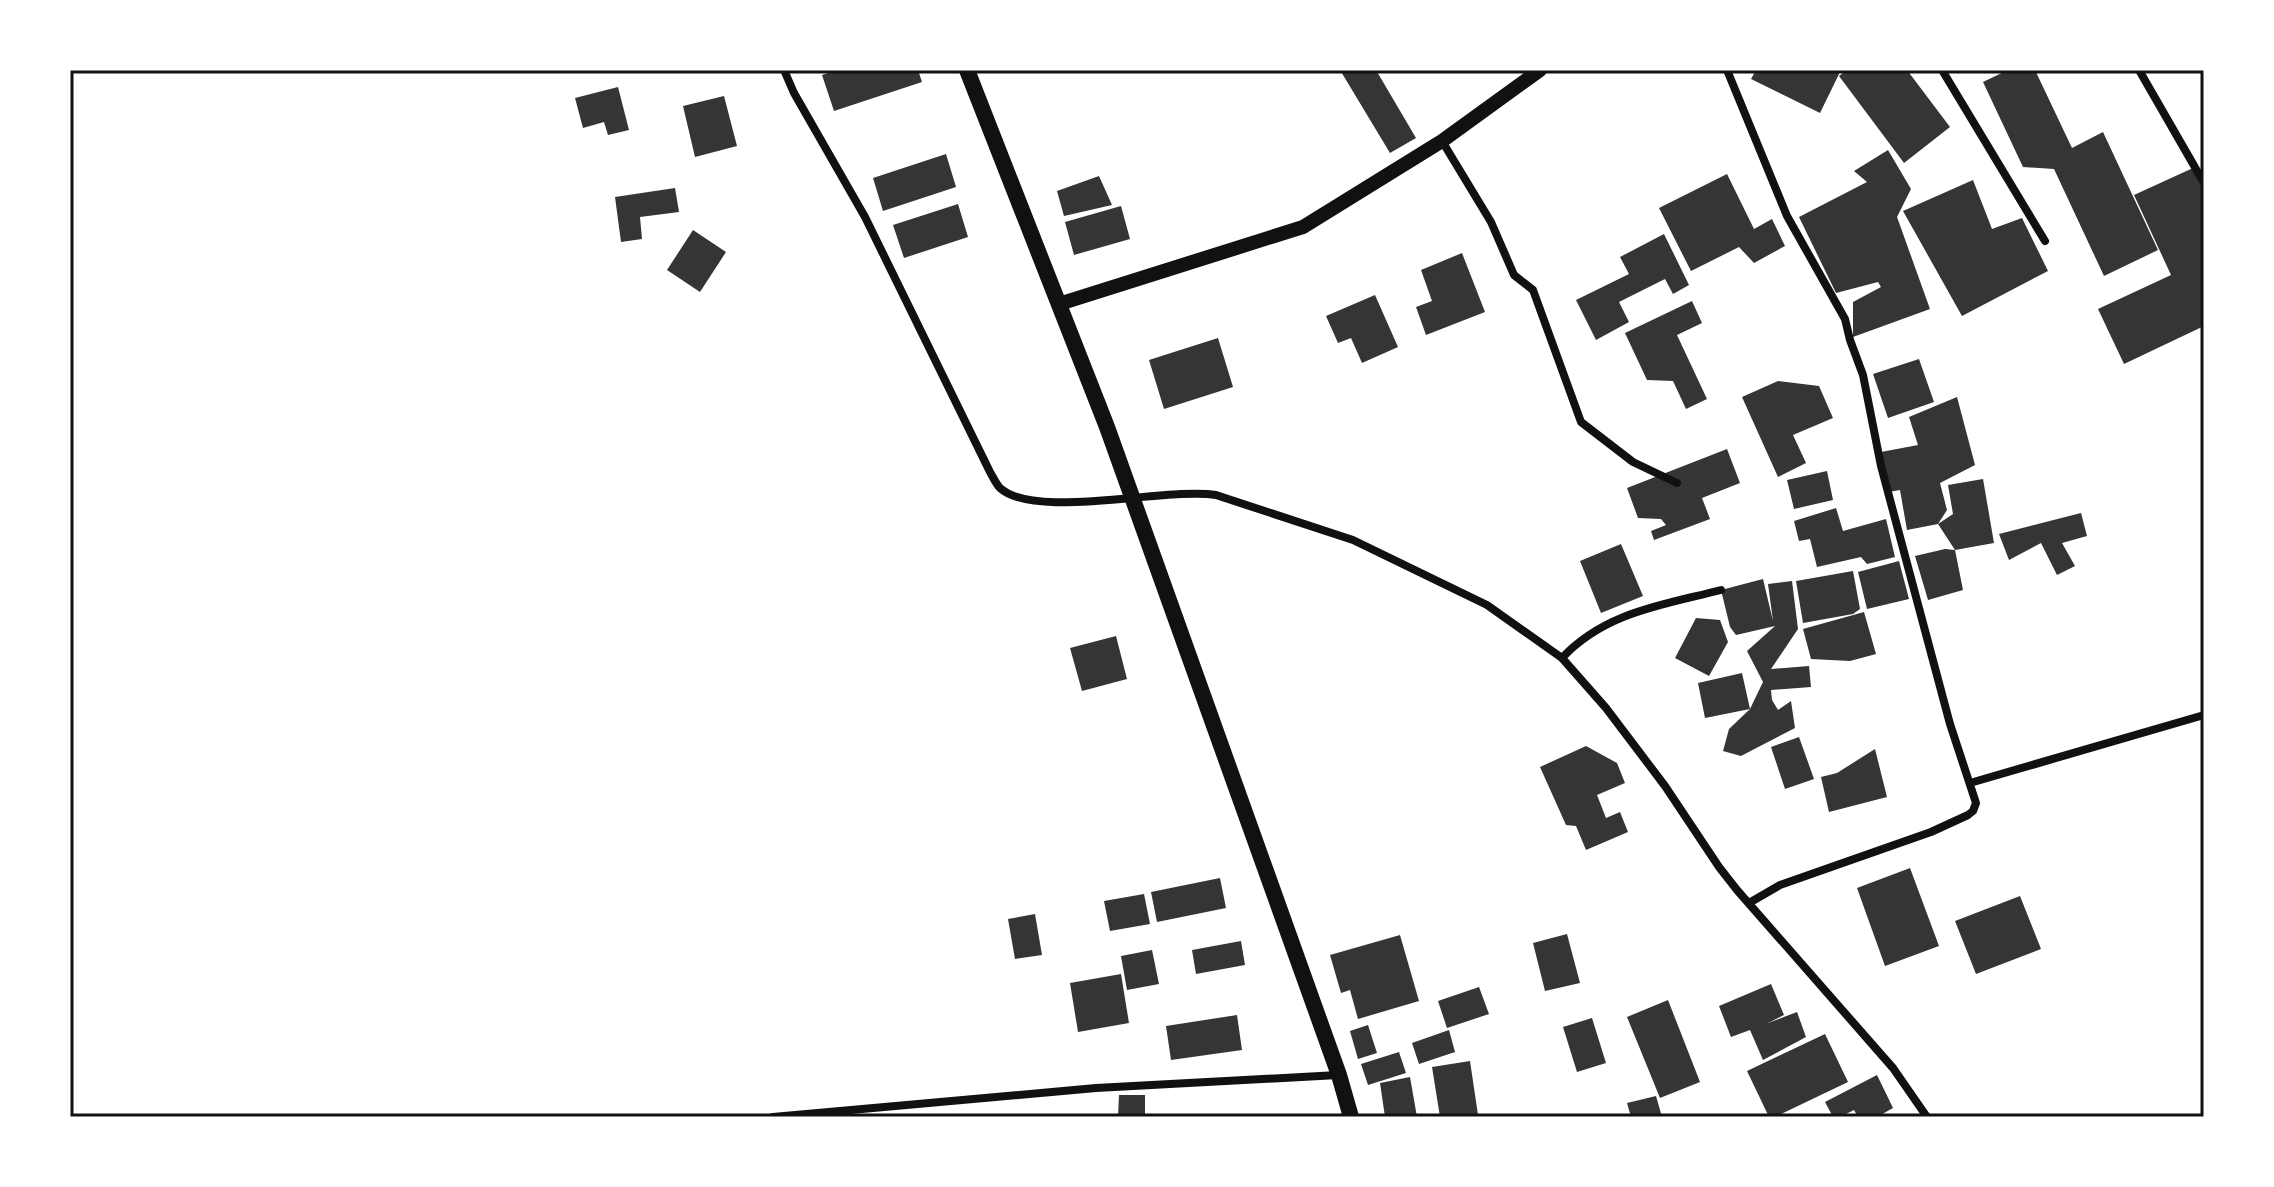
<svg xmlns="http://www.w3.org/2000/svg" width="2274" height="1187" viewBox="0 0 2274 1187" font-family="'Exo 2',sans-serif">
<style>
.building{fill:#353535}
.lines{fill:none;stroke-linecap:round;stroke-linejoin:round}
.minor{stroke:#111;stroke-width:8}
.tertiary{stroke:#111;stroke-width:14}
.secondary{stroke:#111;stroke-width:16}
.neatline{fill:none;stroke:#111;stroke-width:3}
</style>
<rect width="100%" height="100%" fill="#fff"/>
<!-- building -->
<path class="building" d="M837,70H918L922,82L834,111L822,75Z
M1340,70H1376L1416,138L1390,153Z
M1756,70H1841L1820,113L1751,79Z
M1847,70H1907L1950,127L1904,163L1839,76Z
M2008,70H2035L2072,148L2103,132L2158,250L2104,276L2054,169L2023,167L1983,82Z
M618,87L629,130L608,135L604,122L583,128L575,98Z
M724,96L737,146L695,157L683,106Z
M1888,150L1911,189L1897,217L1930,309L1853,337V302L1881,287L1878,282L1836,293L1799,217L1867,182L1854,171Z
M946,154L956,187L883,211L873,178Z
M2193,168L2204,192V326L2124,364L2098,309L2171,275L2134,195Z
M1727,174L1754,229L1772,219L1785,246L1754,263L1739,247L1691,271L1659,208Z
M1099,176L1112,205L1064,216L1057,191Z
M1973,180L1992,229L2022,218L2048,271L1962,316L1903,211Z
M675,188L679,212L640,217L642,239L621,242L615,197Z
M958,204L968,237L904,258L893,225Z
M1121,206L1130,239L1074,255L1065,222Z
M693,230L726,252L700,292L667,270Z
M1664,234L1689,285L1673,294L1665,279L1619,302L1629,322L1596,340L1576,300L1629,274L1620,257Z
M1462,253L1485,312L1426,335L1416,307L1432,301L1421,270Z
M1375,295L1398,347L1362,363L1351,338L1338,343L1326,316Z
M1692,301L1702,323L1677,335L1707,399L1686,409L1673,381L1647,380L1625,333Z
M1218,338L1233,387L1164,409L1149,360Z
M1919,359L1934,402L1888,418L1873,374Z
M1778,381L1819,386L1833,418L1793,435L1806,463L1778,477L1742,397Z
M1957,397L1975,465L1940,483L1947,510L1938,524L1907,530L1900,490L1889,492L1881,452L1918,445L1909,417Z
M1727,449L1740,483L1702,498L1710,519L1654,540L1651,531L1666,525L1661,519L1638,518L1627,488Z
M1827,471L1833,500L1794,509L1787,480Z
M1983,479L1994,543L1955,550L1938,524L1953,514L1948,485Z
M1836,508L1843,531L1886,519L1895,557L1867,564L1861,557L1817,567L1810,539L1799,541L1794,521Z
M2081,513L2087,536L2062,543L2075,566L2057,575L2041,543L2009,560L1999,534Z
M1621,544L1643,596L1601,613L1580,561Z
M1945,549L1955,550L1963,590L1928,600L1915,556Z
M1899,561L1909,599L1867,609L1858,572Z
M1853,571L1860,609L1853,614L1803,623L1796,581Z
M1763,579L1773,621L1768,584L1792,581L1798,629L1771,669L1809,666L1811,687L1771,690L1772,700L1778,710L1791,701L1795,728L1741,756L1723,751L1729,729L1750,709L1763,682L1747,651L1775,626L1736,635L1730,627L1721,590Z
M1864,612L1876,654L1850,661L1811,659L1803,629Z
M1696,618L1720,620L1728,642L1709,676L1675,658Z
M1116,636L1127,679L1082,691L1070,648Z
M1742,673L1750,709L1705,718L1698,683Z
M1799,737L1814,779L1785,789L1771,747Z
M1586,746L1617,763L1625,783L1597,795L1606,818L1620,812L1628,832L1586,850L1576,826L1566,825L1540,767Z
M1875,749L1887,797L1829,812L1821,777L1837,773Z
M1910,868L1939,946L1885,966L1857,888Z
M1220,878L1226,908L1157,922L1151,892Z
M1144,894L1150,924L1110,931L1104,901Z
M2020,896L2041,949L1976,974L1955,921Z
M1035,914L1042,955L1015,959L1008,919Z
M1567,934L1580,983L1545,991L1533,943Z
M1400,935L1419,1001L1358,1019L1350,990L1341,993L1330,955Z
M1241,941L1245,965L1196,974L1192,950Z
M1152,950L1159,984L1127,990L1121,956Z
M1121,974L1129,1023L1078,1032L1070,983Z
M1771,984L1784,1015L1768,1023L1797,1012L1806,1037L1763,1060L1750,1030L1731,1037L1719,1006Z
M1479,987L1489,1014L1447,1028L1438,1001Z
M1668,1000L1700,1082L1660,1098L1627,1017Z
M1237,1015L1242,1050L1171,1060L1166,1026Z
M1592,1018L1606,1063L1577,1072L1563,1027Z
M1368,1025L1377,1053L1358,1059L1350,1031Z
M1449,1030L1455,1052L1419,1064L1412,1043Z
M1825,1034L1848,1082L1775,1117H1769L1747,1071Z
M1399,1052L1406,1073L1368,1085L1361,1064Z
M1470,1061L1478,1115L1440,1117L1432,1067Z
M1877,1075L1893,1108L1877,1117H1858L1854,1110L1840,1117H1833L1825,1102Z
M1410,1077L1417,1117H1385L1380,1083Z
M1119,1095H1145V1117H1118Z
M1656,1096L1662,1117H1631L1627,1103Z"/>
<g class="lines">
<!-- minor -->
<path class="minor" d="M784,70L794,93L865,217L990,472C993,477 996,484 1000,488C1035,520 1167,487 1216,495L1353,540L1487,605L1562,658L1606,708L1665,786L1719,867L1737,890L1893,1068L1927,1117
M1727,70L1787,216L1845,319L1850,340L1863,375L1881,466L1950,724L1976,803L1973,811L1968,815L1931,832L1780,885L1749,903
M1942,70L2045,241
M2139,70L2204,183
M1442,141L1491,222L1514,275L1533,290L1581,422L1633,462L1677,483
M1562,658C1605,612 1663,605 1721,590
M1970,783L2204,715
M773,1117L1096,1088L1338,1075"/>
<!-- tertiary -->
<path class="tertiary" d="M1059,304L1303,227L1442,141L1540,70"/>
<!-- secondary -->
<path class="secondary" d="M967,70L1107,427L1339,1075L1351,1117"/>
</g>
<!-- border -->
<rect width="2274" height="1187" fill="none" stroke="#ffffff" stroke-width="144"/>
<rect x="72" y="72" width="2130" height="1043" class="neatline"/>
</svg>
